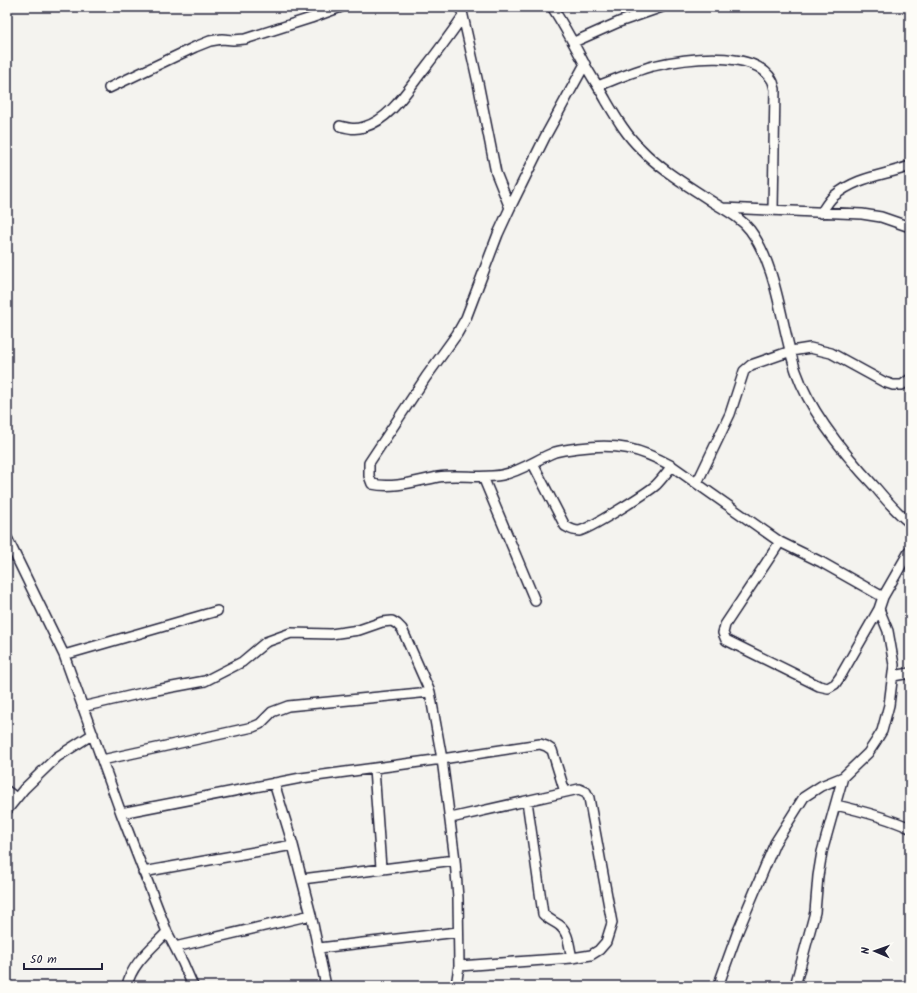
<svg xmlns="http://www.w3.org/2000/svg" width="917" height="993" viewBox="0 0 917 993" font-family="Kalam,sans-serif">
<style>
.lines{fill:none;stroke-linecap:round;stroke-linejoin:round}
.street-casing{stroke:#22223b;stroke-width:12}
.street{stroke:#fdfcf7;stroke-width:9}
</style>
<rect width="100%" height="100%" fill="#f4f3ef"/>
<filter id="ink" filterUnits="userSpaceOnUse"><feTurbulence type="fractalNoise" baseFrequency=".025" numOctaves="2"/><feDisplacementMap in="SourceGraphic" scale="8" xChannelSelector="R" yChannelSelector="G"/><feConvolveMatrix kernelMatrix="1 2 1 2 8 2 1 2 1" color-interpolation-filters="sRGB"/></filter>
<g filter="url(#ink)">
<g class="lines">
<!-- street casing -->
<g class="street-casing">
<path id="street" d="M461,7L478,83L496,173L510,208
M552,7C564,25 574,44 584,63C591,76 600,89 607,102C617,119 627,136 641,149C661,170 687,185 711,201C725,210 740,217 750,230C778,268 781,327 796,371C811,414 845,455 876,488C886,500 897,513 910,523
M574,42L619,22L662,7
M585,64L545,137L510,208L498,234L466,318L457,334L426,377L369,463V476L372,484C393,489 417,481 438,477C460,474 481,479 502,475C522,471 537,459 555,452C562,450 571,449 579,448C617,443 639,448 672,466L780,542L821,562L883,597
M598,86C616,79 634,71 653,66C683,59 753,48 772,80C774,83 774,87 775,89L773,210
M109,88L195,47L210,41L222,39L233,40L245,39L311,18L341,7
M340,126C348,128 355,130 364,127C391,119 408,89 425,68C438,51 451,34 463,16
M723,208L862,214L881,217L910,227
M821,213C825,207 829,200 834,196C858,176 883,176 910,166
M533,464L565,526C570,529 573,531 579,531C588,530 647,493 656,485C662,479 667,472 672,466
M483,477L535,601
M697,483L730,414L744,371L751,365L791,351L810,348L831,353L884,382L893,385H902L910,379
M7,538L64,655L121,813L167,932L183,963L193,986
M780,542L725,625L723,633L726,640L819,686L828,688L835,684L840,677L879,609
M64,655L217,611
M893,676L910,673
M82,707L151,691L205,681L242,662L266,642L291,633L331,634L359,630L382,622L392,621L397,624L402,629L430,692L442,759L455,860L458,898L459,966L456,986
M102,760L253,727L260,724L272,712L288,706L430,692
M374,769L381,868
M274,783L293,845L311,915L326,986
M7,791L16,798
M527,801L543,914C548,919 553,921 559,925C569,932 569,947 572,958
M836,805C862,811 886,817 910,828
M7,810L24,789L57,757L93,734
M121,813L301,778L442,759L540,744L546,746L552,750L565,792
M451,818L579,789L586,792L589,798L612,923L606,942L599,950L591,955L572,958L459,966
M143,872L293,845
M302,879L455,860
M175,947L311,915
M319,948L458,932
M127,986C131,964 152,948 167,932
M719,986L721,978L738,931L775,843L804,797L821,786L843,777
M795,986L815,912L818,876L822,852L843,777L868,753L876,741L882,731L889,705L894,665L888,631L879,609L883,597L910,550"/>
</g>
<!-- street -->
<use href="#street" class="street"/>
</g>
</g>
<!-- margin -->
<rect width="917" height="993" fill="none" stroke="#fdfcf7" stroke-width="24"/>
<rect x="12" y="12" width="893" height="969" fill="none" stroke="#22223b" stroke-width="1.5" filter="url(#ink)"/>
<!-- north arrow -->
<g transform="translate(875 951) rotate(272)" stroke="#fdfcf7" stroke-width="3" paint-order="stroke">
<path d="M0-3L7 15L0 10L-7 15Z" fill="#22223b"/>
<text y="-6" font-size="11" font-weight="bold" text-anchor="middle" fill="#22223b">N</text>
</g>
<!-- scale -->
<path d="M24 963v6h78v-6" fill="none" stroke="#22223b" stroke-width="2"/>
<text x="30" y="963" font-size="12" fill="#22223b" stroke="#fdfcf7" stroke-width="3" paint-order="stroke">50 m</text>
</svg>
